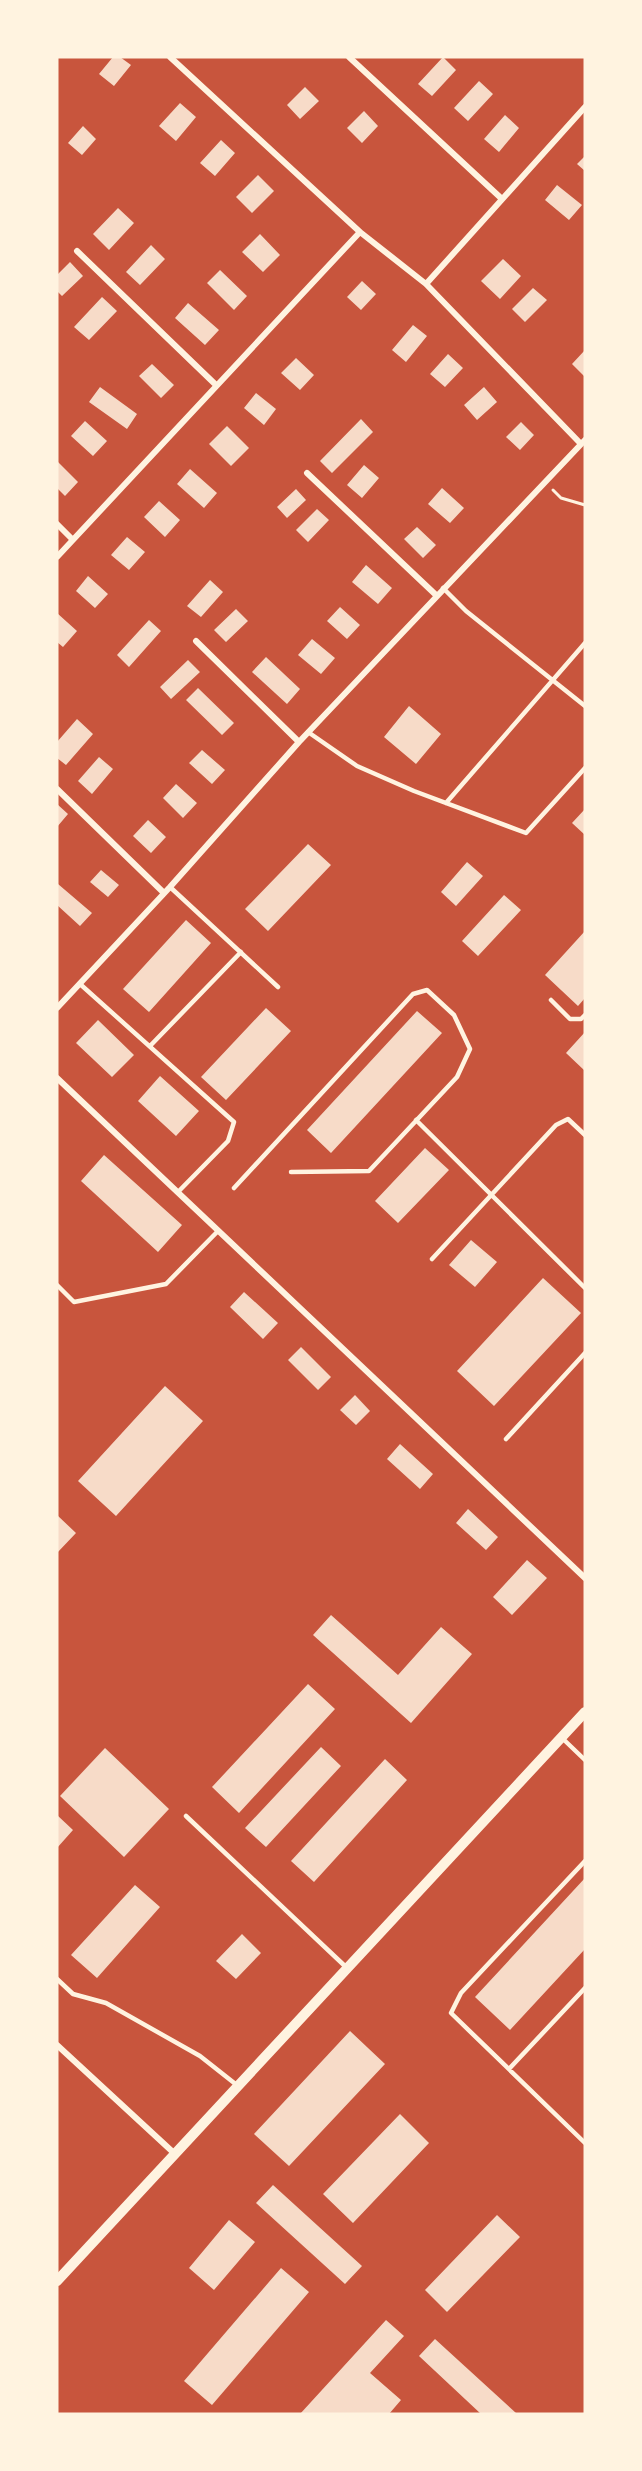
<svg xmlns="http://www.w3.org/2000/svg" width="642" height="2471" viewBox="0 0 642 2471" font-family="Raleway,sans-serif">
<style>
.building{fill:#f7dbc8}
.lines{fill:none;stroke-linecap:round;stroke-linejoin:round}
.path{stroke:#fff3e0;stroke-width:3}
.service{stroke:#fff3e0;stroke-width:4.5}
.minor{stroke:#fff3e0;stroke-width:6}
.tertiary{stroke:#fff3e0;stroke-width:10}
</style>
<rect width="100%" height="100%" fill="#c8553d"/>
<!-- building -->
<path class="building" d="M113,57H120L131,65L114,86L99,74Z
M443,57L456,70L432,96L418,84Z
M479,81L493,94L468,121L454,108Z
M305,87L319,101L300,119L287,105Z
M180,103L196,117L176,141L159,126Z
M364,111L378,126L362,143L347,128Z
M505,115L519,128L499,152L484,139Z
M83,126L96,139L82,155L68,143Z
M221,140L235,153L215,176L200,163Z
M585,156V171L577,164Z
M258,175L274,191L252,213L236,197Z
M557,185L582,205L569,220L545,200Z
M118,208L134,223L109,250L93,234Z
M260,234L280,255L263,272L242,252Z
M151,245L165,259L140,285L126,272Z
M503,259L521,276L500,299L481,281Z
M70,262L83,276L62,296L57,291V275Z
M220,270L247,296L234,310L207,283Z
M362,281L376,294L361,310L347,297Z
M533,288L547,300L525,322L512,309Z
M102,297L117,311L89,340L74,327Z
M188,303L219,330L205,345L175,318Z
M413,325L427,336L406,362L392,350Z
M585,350V377L572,364Z
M448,354L463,368L445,387L430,374Z
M296,358L314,375L300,390L281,373Z
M152,364L174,385L161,398L139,376Z
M100,387L137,414L127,429L89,402Z
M484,387L497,402L477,420L464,405Z
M256,393L276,409L264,425L244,408Z
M361,419L373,432L332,473L320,461Z
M85,421L107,441L93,456L71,436Z
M521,422L534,435L520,450L506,437Z
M227,426L249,448L231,466L209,444Z
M57,461L78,482L65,496L57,488Z
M364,465L379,478L362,498L347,485Z
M190,469L217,493L204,508L177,484Z
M442,488L464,508L450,523L428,504Z
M296,489L306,500L287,518L277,507Z
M159,501L180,520L165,537L144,517Z
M317,509L329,520L308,542L296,530Z
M417,527L436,545L423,558L404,539Z
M127,537L145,552L129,570L111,555Z
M366,565L392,588L378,604L352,582Z
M88,576L108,594L95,608L76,591Z
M210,580L223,592L201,617L187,606Z
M340,607L360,625L347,639L327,621Z
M236,609L248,621L226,642L214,630Z
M57,613L77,631L63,647L57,642Z
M149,620L161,631L129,667L117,655Z
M312,639L335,658L321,674L298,655Z
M266,657L300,689L287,704L252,672Z
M188,660L200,672L171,699L160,687Z
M198,688L234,723L222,735L186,700Z
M409,706L441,734L416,764L384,737Z
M77,719L93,734L66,765L57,758V742Z
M202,750L225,770L212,784L189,763Z
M99,757L113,769L92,794L78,781Z
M176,784L197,803L183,818L163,798Z
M57,804L68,814L57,827Z
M585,809V835L572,823Z
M148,820L166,837L151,853L133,836Z
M308,844L331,865L268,931L245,909Z
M467,862L483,876L456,906L441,892Z
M101,870L119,885L108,897L90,882Z
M58,884L92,913L80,926L57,905Z
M504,895L521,910L478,956L462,941Z
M186,920L211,943L149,1012L123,989Z
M585,931V998L578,1006L545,975Z
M266,1008L291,1031L226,1100L201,1077Z
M417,1011L442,1033L331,1153L307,1130Z
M98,1020L134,1055L112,1077L76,1043Z
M585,1032V1071L566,1053Z
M160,1076L199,1111L176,1136L138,1101Z
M425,1148L449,1170L398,1223L375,1201Z
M104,1155L182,1225L158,1252L81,1181Z
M471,1240L497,1262L475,1287L449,1265Z
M543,1278L581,1313L494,1406L457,1371Z
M244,1292L278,1323L263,1339L230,1307Z
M301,1347L331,1377L318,1390L288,1360Z
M165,1386L203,1421L116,1516L78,1481Z
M355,1395L370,1411L356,1425L340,1410Z
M400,1444L433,1474L420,1489L387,1459Z
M468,1509L498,1537L486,1550L456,1523Z
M57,1515L76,1533L57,1553Z
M527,1560L547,1578L512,1615L493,1597Z
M331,1615L398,1675L441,1627L472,1654L411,1723L313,1635Z
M308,1684L335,1709L239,1813L212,1787Z
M321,1747L341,1766L266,1847L245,1828Z
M105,1748L169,1809L124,1857L60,1796Z
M385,1759L407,1780L314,1882L291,1861Z
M57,1815L73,1830L57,1848Z
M585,1878V1949L510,2030L475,1997Z
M135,1885L160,1907L97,1978L71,1955Z
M242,1934L261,1953L236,1979L216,1961Z
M350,2031L385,2064L289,2166L254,2134Z
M400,2114L429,2143L353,2223L323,2194Z
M273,2185L362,2266L345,2284L256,2203Z
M497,2215L520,2237L447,2312L425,2290Z
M229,2220L255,2242L214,2290L189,2268Z
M281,2268L309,2292L212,2405L184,2381Z
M386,2320L404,2336L370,2373L401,2400L389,2414H300Z
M435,2339L516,2413L481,2414L419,2356Z"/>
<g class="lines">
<!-- path -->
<path class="path" d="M553,490L561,498L585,505"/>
<!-- service -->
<path class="service" d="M443,588L466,611L585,706
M308,732L357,766L414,791L526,833L585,768
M446,803L585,643
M170,887L278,987
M80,984L234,1122L228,1141L178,1192
M551,1000L570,1019H581L585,1015
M150,1046L241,952
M416,1120L585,1288
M234,1188L413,994L427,990L454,1015L470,1049L457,1077L369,1171L291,1172
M432,1259L556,1125L568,1119L585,1135
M57,1285L74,1302L166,1284L218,1231
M506,1439L585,1353
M561,1737L585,1760
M186,1816L347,1968
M585,1861L461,1993L451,2013L585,2143
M57,1979L73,1994L106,2003L200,2056L238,2086
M509,2069L585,1988"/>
<!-- minor -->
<path class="minor" d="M170,57L360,232L426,284L581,444
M349,57L502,199
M77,251L216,385
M426,284L585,107
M307,473L436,595
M57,524L73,540
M57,557L360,232
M196,641L299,742
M57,789L164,893
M57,1008L170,887L299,742L585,440
M57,1078L585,1578
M57,2045L175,2154"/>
<!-- tertiary -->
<path class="tertiary" d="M57,2281L585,1712"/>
</g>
<!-- border -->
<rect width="642" height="2471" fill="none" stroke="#fff3e0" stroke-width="117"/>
</svg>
